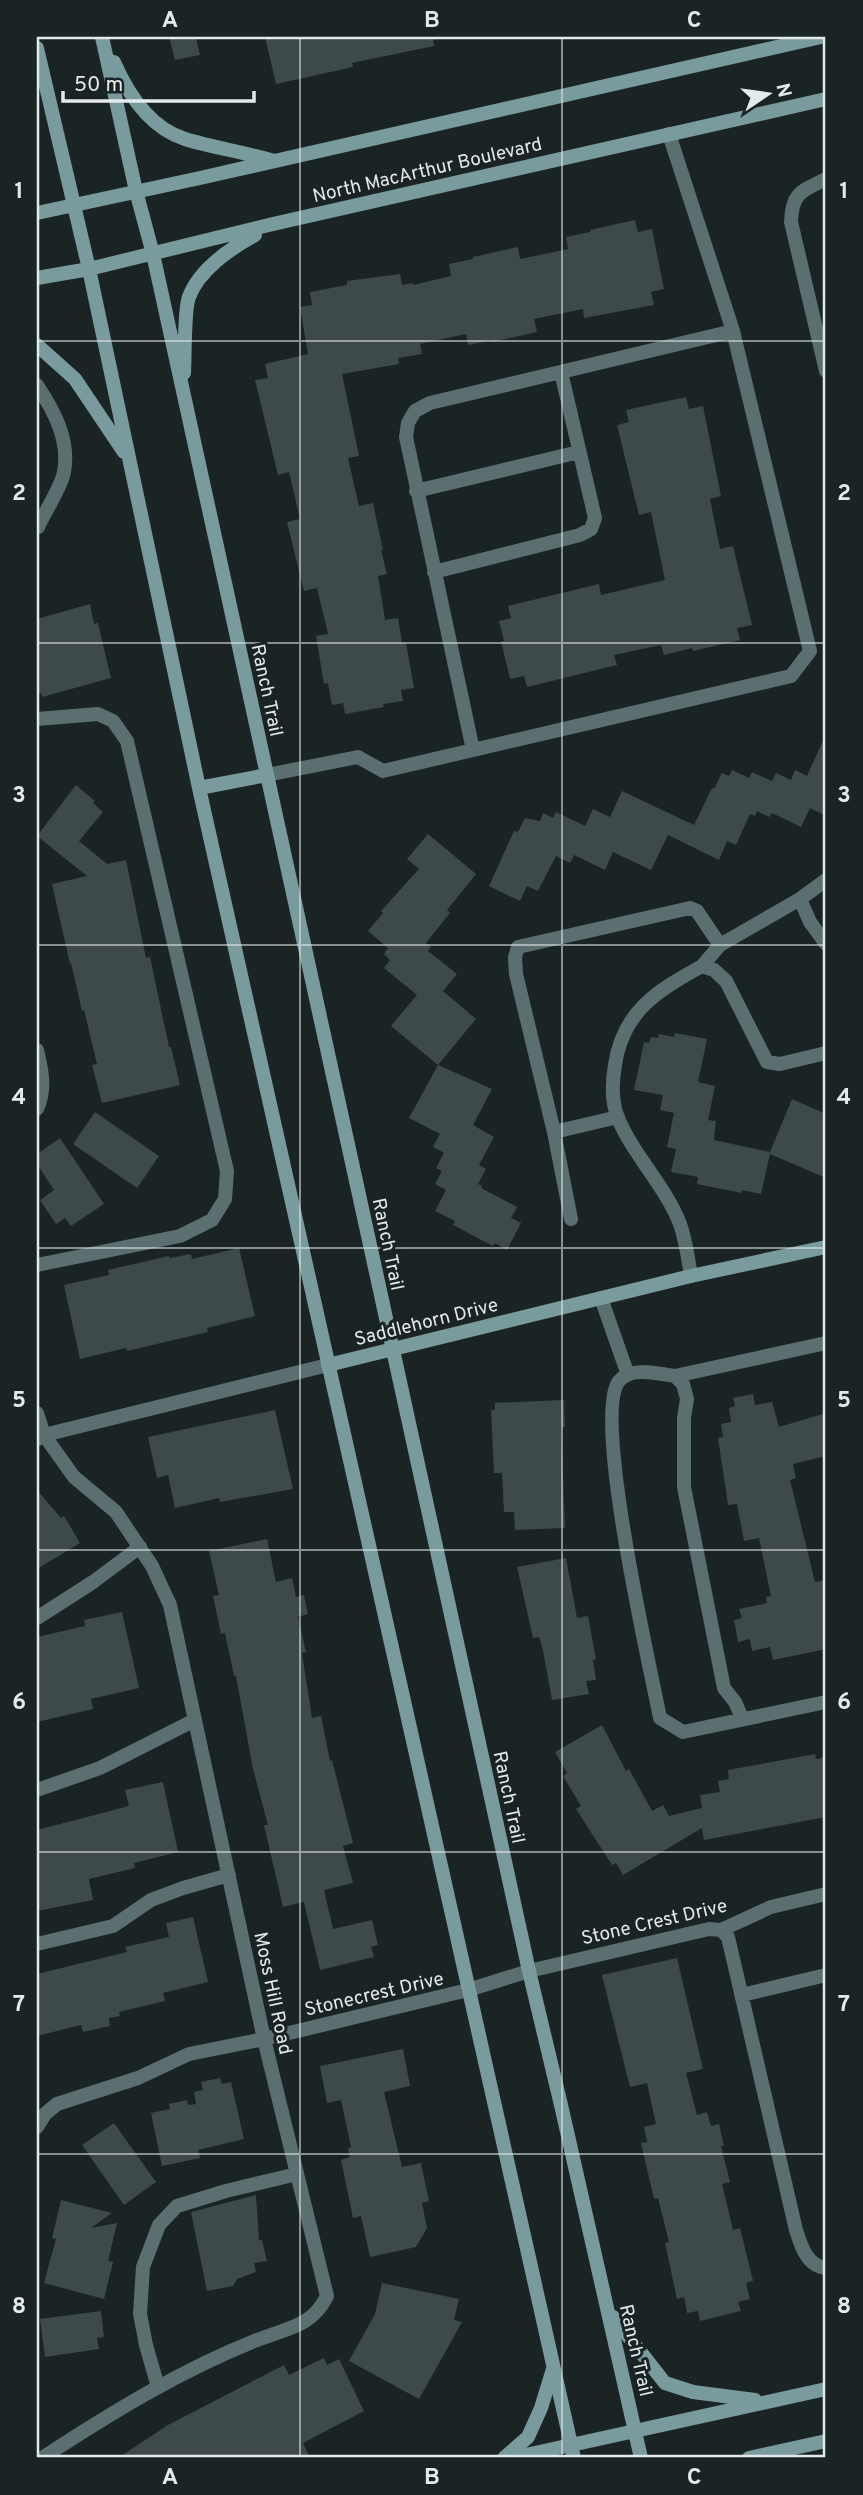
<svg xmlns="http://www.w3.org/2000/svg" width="863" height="2495" viewBox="0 0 863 2495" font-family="Overpass,sans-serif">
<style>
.building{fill:#3e494a}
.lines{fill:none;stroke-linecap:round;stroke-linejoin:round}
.lane{stroke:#5b6f70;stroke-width:14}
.street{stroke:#5b6f70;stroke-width:14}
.secondary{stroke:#7a9b9d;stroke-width:14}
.grid{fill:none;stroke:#e4eaeb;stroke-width:2;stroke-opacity:0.55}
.labels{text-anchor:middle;stroke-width:6;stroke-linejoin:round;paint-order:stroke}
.street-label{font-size:19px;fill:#e4eaeb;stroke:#1a2425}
.neatline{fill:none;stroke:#e4eaeb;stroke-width:2.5}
.grid-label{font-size:23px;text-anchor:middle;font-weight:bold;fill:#e4eaeb}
</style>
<rect width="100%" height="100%" fill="#1a2425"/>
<!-- building -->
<path class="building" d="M169,37H196L200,55L175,60Z
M265,37H433L434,46L352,63L353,67L276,84Z
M635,220L638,232L652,229L664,289L651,292L654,305L584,318L583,309L534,319L537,332L492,342V340L468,345L466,334L420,344L422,354L398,358L399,364L342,374L359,456L348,458L359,506L373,503L383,550H381L387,574L378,576L385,620L398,618L402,643H406L414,688L401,690L403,701L383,704L384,707L345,714L343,703L332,705L328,683L324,684L316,636L328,634L317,588L304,591L287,522L300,519L289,472L278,475L255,380L268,378L265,364L308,354L300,307L312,305L310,292L347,285V281L400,274L402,285L413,283V285L451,276L449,264L473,259V257L518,247L520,259L568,249L566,237L590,232V230Z
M686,397L689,409L703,406L721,496L710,499L720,549L733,546L752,625L737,628L740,640L693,651L692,648L664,655L661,645L614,655L617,665L527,687L524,676L510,679L501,641H504L499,621L511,618L508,606L599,584L601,595L665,580L651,512L639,515L617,425L629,422L626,410Z
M90,604L94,624L98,623L111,678L42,697L41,693L37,694V619Z
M826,734V816L810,808L801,827L772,813L769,817L757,811L755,816L750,814L736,845L727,841L719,860L668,835L651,870L613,852L605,870L574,855L570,863L556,856L538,891L527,886L520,901L489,886L514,831L518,832L525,818L540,821L543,813L553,818L556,812L585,826L593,809L610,817L622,791L694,825L712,788L714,789L722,773L729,776L732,770L749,778L752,772L772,781L776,773L791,780L795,770L807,776Z
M76,785L95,801L93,803L103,812L79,841L107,864L126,860L146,958L150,957L169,1047H171L180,1085L102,1103L92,1065L97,1064L84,1010L82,1011L71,963L70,964L52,884L87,876L37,836Z
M428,834L476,874L447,910L450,913L426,943L431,947L428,951L457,974L443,991L476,1019L438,1065L492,1089L473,1125L494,1137L479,1165L486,1169L478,1184L482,1186L481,1188L517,1207L511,1218L521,1223L507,1250L495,1243L493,1246L453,1225L455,1221L435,1211L446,1190L435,1184L442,1171L436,1168L444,1153L433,1147L440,1134L409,1118L438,1065L391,1026L417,995L384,968L390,960L384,954L388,948L368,931L383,913L381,911L419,869L407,859Z
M675,1033L707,1039L698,1082L715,1086L708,1120L716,1121L714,1140L770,1152L792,1099L826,1114V1178L770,1154L761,1194L742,1190V1193L697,1184L698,1177L671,1172L676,1149L667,1147L674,1113L660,1110L663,1095L634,1090L644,1042L649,1043L651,1037L658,1038L659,1034L674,1037Z
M95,1112L159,1156L137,1188L73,1144Z
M60,1138L104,1204L71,1226L65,1218L56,1224L40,1200L54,1190L37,1164V1154Z
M239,1248L255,1316L207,1328L208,1332L127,1351L126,1348L80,1359L64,1285L109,1275L108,1270L169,1256L170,1258L191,1254L192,1259Z
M753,1394L755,1405L772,1402L779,1427L826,1413V1456L793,1464L796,1478L790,1480L815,1582L826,1580V1649L773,1660L770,1647L752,1651L750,1639L738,1642L734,1620L742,1618L739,1609L767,1603L766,1597L771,1596L759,1538L744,1541L737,1504L728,1505L718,1438L723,1437L721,1424L731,1422L729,1408L735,1406L733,1398Z
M564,1400L565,1427H561L565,1528L515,1530L514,1512H504L502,1473H494L491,1410H495V1403Z
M275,1410L293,1489L220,1502L219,1498L175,1508L168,1475L157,1478L148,1437Z
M37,1490L61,1518L64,1516L80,1543L37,1569Z
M267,1539L276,1582L292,1578L296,1597L304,1595L308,1614L298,1617L306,1652L302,1653L312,1718L321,1716L330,1761L332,1760L353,1843L343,1846L353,1883L324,1890L333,1929L372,1920L378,1945L371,1947L374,1957L320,1970L304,1902L283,1907L264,1825H268L253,1769L236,1676H234L225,1633L221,1634L213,1596L219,1595L209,1551Z
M566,1558L577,1618L588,1616L596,1659L593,1660L596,1680L586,1681L589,1694L552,1700L543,1650L539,1637L533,1638L517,1567Z
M122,1612L139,1688L91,1699L93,1709L37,1722V1637L85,1626L84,1620Z
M602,1725L626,1771L629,1769L652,1811L663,1805L669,1816L702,1808L700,1795L720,1792L718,1781L729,1779L728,1770L815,1754L816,1759L826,1757V1817L704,1840L702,1828L623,1875L616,1863L612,1865L576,1809L581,1806L563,1776L567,1773L555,1752Z
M163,1782L178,1852L134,1863L135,1868L89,1879L93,1900L37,1911V1830L129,1806L125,1790Z
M193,1917L208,1982L163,1993L165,2001L119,2012L120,2016L109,2018L110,2026L83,2032L81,2025L37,2036V1974L127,1952L125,1947L169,1937L166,1923Z
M677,1958L703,2069L686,2073L697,2115L707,2112L711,2126L719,2124L724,2146H721L730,2182L722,2184L733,2230L740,2228L753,2281L746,2283L750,2299L738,2302L741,2311L700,2321L698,2311L687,2313L684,2297L677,2299L665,2243L669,2242L658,2198L654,2199L641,2143L647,2142L644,2127L656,2124L647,2083L630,2087L602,1975Z
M403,2049L410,2086L384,2092L402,2167L421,2163L429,2201L422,2203L427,2228L416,2247L370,2257L361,2216L353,2218L341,2160L350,2157L348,2148L351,2147L341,2100L327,2103L320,2066Z
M220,2078L222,2084L231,2082L244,2139L198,2150L200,2158L162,2166L151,2113L170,2109L169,2104L187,2100L188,2105L196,2104L194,2092L203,2090L201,2082Z
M114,2123L156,2182L124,2205L82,2145Z
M256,2195L259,2240H262L267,2261L254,2263L256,2272L237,2279L233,2286L207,2291L191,2212Z
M61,2200L112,2213L91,2228L117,2223L108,2261L113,2262L104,2299L44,2283L56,2239L52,2238Z
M382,2283L459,2299L454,2320L462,2322L419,2399L349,2361L375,2314Z
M101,2311L104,2337L97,2338L99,2349L45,2357L40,2319Z
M324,2358L327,2365L339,2359L364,2411L303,2443L310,2458H118L168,2425L284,2365L289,2375Z"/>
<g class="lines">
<!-- lane -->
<path class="lane" d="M826,179C802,191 792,192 791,222L826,371
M37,385C54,411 70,440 64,472C62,486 44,513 38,527
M416,491L579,452
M434,572L580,535L591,529L595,518L561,372
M37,719L98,714L113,721L127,741L227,1171L225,1199L212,1220L180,1236L37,1265
M473,750L406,437L408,423L415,411L430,403L733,331
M267,775L358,757L383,771L791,676L810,651L733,331L669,134
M800,899L810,922L826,944
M702,966L720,945L800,899L826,880
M554,1132L618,1117
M571,1219L554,1132L516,974L515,957L518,947L690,908L697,911L720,945
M691,1276C688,1259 686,1240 680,1224C665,1185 633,1155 618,1118C611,1101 612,1082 615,1065C623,1011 657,991 702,966L714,970L726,981L767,1062L780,1064L826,1053
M601,1298L628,1375
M675,1376L826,1343
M37,1618L93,1582L140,1547
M742,1718L735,1702L724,1688L684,1487V1418L687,1399L683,1384L675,1376C659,1374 631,1366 619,1381C592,1415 650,1666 660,1718L683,1732L826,1702
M721,1930L728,1937L796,2230C801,2246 807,2266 826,2268
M37,1944L113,1926L151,1900L183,1888L229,1875
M529,1971L709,1929L721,1930L771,1907L826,1894
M742,1995L826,1975
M158,2387L146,2345L140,2314L143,2267L159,2225L177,2206L226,2191L297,2174"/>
<!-- street -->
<path class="street" d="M37,527H38
M37,1050C42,1071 46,1089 37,1109
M37,1413L44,1435L74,1477L116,1512L152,1566L170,1605L264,2039L327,2296C312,2327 287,2328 257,2340C181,2370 111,2413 42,2458
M38,1439L44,1435L328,1365
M37,1790L100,1768L195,1720
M37,2127L45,2114L57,2104L138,2078L189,2054L264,2039L468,1990L529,1971"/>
<!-- secondary -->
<path class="secondary" d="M102,37L136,191L153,254L529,1971L561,2105L641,2458
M37,48L89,269L199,788L574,2458
M114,62C128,94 150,128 185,139C214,148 245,152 274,161
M37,213L200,178L821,37
M37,278L89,269L273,224L826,99
M37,345L75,379L124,452
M184,373C185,357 184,309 189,297C199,270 231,248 255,235
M199,788L267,775
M328,1365L691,1276L826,1247
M613,2317L665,2383L693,2392L755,2400
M504,2458L528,2437L541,2408L553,2369
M512,2458L826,2389
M749,2458L826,2441"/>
</g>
<!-- grid -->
<path class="grid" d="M300,37V2458M562,37V2458M37,341H826M37,643H826M37,945H826M37,1248H826M37,1550H826M37,1852H826M37,2154H826"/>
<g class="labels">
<!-- street labels -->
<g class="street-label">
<text transform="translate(427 169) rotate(-13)" y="7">North MacArthur Boulevard</text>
<text transform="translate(268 690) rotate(78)" y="7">Ranch Trail</text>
<text transform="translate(389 1244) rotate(78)" y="7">Ranch Trail</text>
<text transform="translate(426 1321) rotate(-14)" y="7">Saddlehorn Drive</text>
<text transform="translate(510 1797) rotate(78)" y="7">Ranch Trail</text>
<text transform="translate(654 1921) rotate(-13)" y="7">Stone Crest Drive</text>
<text transform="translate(274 1993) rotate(78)" y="7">Moss Hill Road</text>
<text transform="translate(374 1993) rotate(-13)" y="7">Stonecrest Drive</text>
<text transform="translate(637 2350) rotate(77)" y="7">Ranch Trail</text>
</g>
</g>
<!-- border -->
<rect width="863" height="2495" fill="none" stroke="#1a2425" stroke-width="77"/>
<!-- north arrow -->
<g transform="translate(768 94) rotate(77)" stroke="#1a2425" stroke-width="5" paint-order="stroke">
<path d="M0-5L12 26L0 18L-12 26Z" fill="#e4eaeb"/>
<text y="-10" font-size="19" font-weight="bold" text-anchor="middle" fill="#e4eaeb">N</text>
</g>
<!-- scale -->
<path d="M63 91v10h191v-10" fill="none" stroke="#e4eaeb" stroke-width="3.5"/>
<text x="74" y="91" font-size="21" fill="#e4eaeb" stroke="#1a2425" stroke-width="5" paint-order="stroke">50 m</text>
<rect x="38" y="38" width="786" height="2418" class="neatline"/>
<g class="grid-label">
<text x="170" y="27">A</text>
<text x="432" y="27">B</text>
<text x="694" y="27">C</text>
<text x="19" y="198">1</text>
<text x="844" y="198">1</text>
<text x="19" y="500">2</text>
<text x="844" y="500">2</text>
<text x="19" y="802">3</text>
<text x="844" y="802">3</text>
<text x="19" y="1104">4</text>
<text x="844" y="1104">4</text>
<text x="19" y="1407">5</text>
<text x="844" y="1407">5</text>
<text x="19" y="1709">6</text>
<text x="844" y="1709">6</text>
<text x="19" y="2011">7</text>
<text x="844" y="2011">7</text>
<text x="19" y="2313">8</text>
<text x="844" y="2313">8</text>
<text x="170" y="2484">A</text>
<text x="432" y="2484">B</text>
<text x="694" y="2484">C</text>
</g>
</svg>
